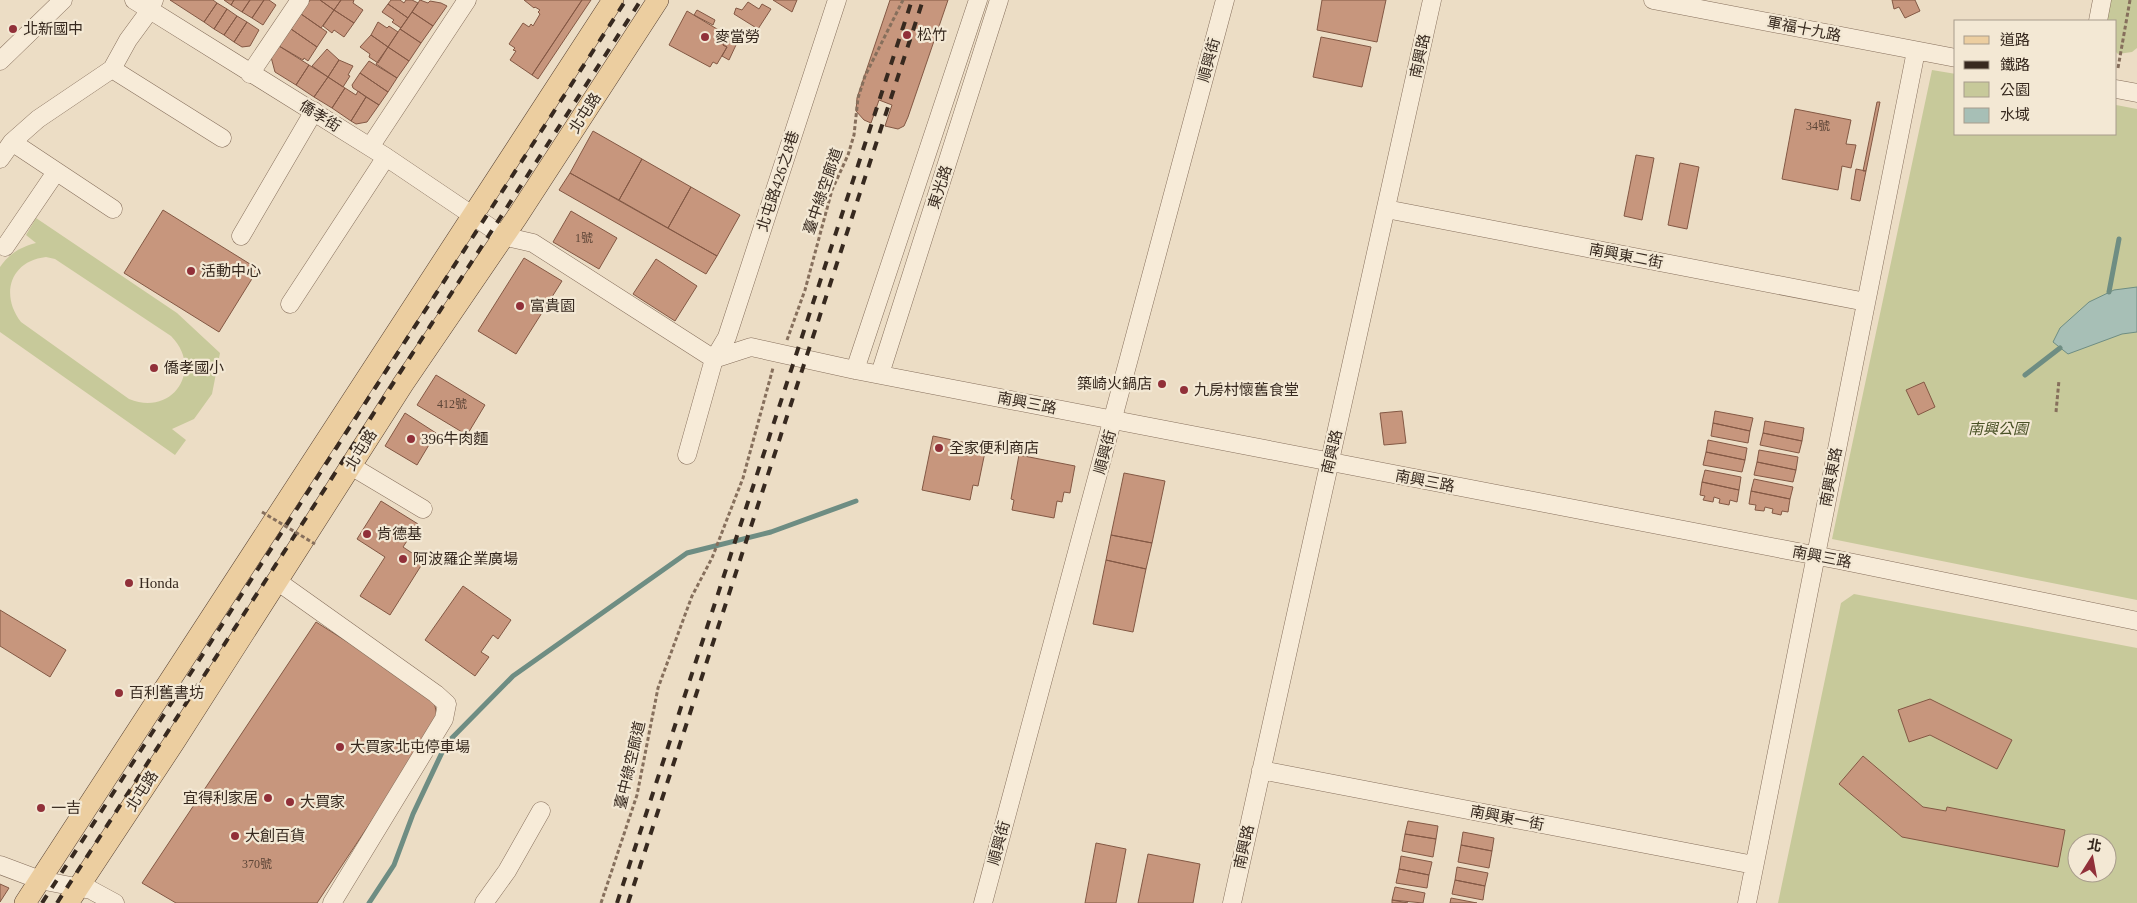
<svg xmlns="http://www.w3.org/2000/svg" width="2137" height="903" viewBox="0 0 2137 903" font-family="'Times New Roman','Noto Sans TC',serif">
<style>
.green{fill:#c7c99a;fill-rule:evenodd}
.water{fill:#a7bfb6;stroke:#6e8d83}
.lines{fill:none;stroke-linecap:round;stroke-linejoin:round}
.stream{stroke:#6e8d83;stroke-width:5}
.building{fill:#c7967d;stroke:#835844}
.minor-casing{stroke:#866f5c;stroke-width:19}
.major-casing{stroke:#543e30;stroke-width:22}
.path{stroke:#866f5c;stroke-width:3;stroke-dasharray:4 2.5;stroke-linecap:butt}
.minor{stroke:#f7ebd8;stroke-width:18}
.major{stroke:#eccea0;stroke-width:21}
.rail{stroke:#37291f;stroke-width:4;stroke-dasharray:9 9;stroke-linecap:butt}
.path-bridge{stroke:#866f5c;stroke-width:3;stroke-dasharray:4 2.5;stroke-linecap:butt}
.poi-dot{fill:#913039;stroke:#f3e8d4;stroke-width:2}
.labels{text-anchor:middle;stroke-width:4.5;stroke-linejoin:round;paint-order:stroke}
.number-label{font-size:12px;fill:#5b4436}
.poi-label{font-size:15px;fill:#37291f;stroke:#f3e8d4;text-anchor:start}
.street-label{font-size:15px;fill:#37291f;stroke:#f3e8d4}
.park-label{font-size:15px;font-style:italic;fill:#4a5227;stroke:#f3e8d4}
</style>
<rect width="100%" height="100%" fill="#ecddc5"/>
<!-- green -->
<path class="green" d="M2109,0H2137V48L2132,52L2118,54L2116,52V21H2105Z
M1932,70L1956,74V134H2116V105L2137,109V600L1832,539Z
M36,218L177,313L220,353L212,394L194,419L172,429L186,440L175,455L0,332V267C9,254 20,247 36,243L26,235ZM46,257L55,259L171,336C204,369 173,417 129,399L21,322C0,295 10,261 46,257Z
M1854,594L2137,648V903H1778L1841,603ZM2077,843H2107V873H2077Z"/>
<!-- water -->
<path class="water" d="M2137,287V332L2122,334L2068,354L2053,342L2060,328L2089,302L2114,290Z"/>
<g class="lines">
<!-- stream -->
<path class="stream" d="M2109,292L2119,239
M2025,375L2060,348
M369,903L394,865L413,814L446,744L513,676L687,553L771,532L856,501"/>
</g>
<!-- building -->
<path class="building" d="M170,0H213L217,3L204,22Z
M224,0H234L231,5Z
M234,0H250L242,12L231,5Z
M250,0H264L252,18L242,12Z
M264,0H269L276,5L263,25L252,18Z
M310,0H320L334,10L321,28L301,14Z
M320,0H341L334,10Z
M341,0H354L353,3L363,10L354,23L334,10Z
M391,0H400L404,3L406,0H412L418,3L408,18L388,4Z
M420,0L428,3L430,1L441,3L447,6L433,26L412,12Z
M524,0H582L532,75L510,60L516,51L513,50L515,48L509,44L523,23L529,27L531,24L533,26L540,14L538,12L540,10L535,7L534,8Z
M582,0H591L538,79L532,75Z
M773,0H797L792,12Z
M890,0H948L908,117L904,126L898,129L885,126L892,105L879,100L871,123L864,120L856,111L857,98Z
M1322,0H1386L1377,42L1317,30Z
M1892,0H1915L1920,11L1905,18L1899,7L1894,9Z
M748,2L759,9L762,4L771,9L758,29L734,14L736,8L742,10Z
M217,3L227,9L214,29L204,22Z
M388,4L408,18L401,28L392,22L394,20L382,12Z
M227,9L237,16L224,35L214,29Z
M334,10L354,23L344,37L334,30L332,33L323,26Z
M697,10L715,20L713,25L694,15Z
M687,11L727,35L723,45L727,47L717,64L713,62L710,67L669,45Z
M412,12L433,26L421,43L400,29Z
M301,14L327,32L317,47L291,29Z
M237,16L247,22L234,42L224,35Z
M247,22L259,30L250,46L242,47L234,42Z
M378,22L387,28L389,26L398,32L388,47L371,35Z
M291,29L317,47L308,61L304,58L303,60L279,46Z
M400,29L421,43L409,61L388,47Z
M371,35L388,47L378,63L369,57L370,54L360,47Z
M1321,37L1371,47L1362,87L1313,77Z
M726,40L736,45L729,60L722,56L727,47L723,45Z
M279,46L309,65L296,85L275,72L271,57Z
M388,47L409,61L397,78L376,64Z
M327,49L339,60L328,77L312,66Z
M339,60L353,66L348,75L350,76L343,87L328,77Z
M369,61L397,78L388,92L360,73Z
M309,65L328,77L314,97L296,85Z
M360,73L388,92L379,105L353,88L352,85Z
M328,77L345,88L332,108L314,97Z
M345,88L356,95L358,91L366,97L351,121L332,108Z
M366,97L379,105L367,122L356,124L351,121Z
M1877,102H1880L1866,171H1863Z
M1795,109L1851,120L1846,144L1856,145L1851,168L1842,166L1838,190L1782,179Z
M593,131L642,159L619,200L570,173Z
M1636,155L1654,158L1642,220L1624,216Z
M642,159L691,187L668,228L619,200Z
M1680,163L1699,167L1687,229L1668,225Z
M1856,169L1866,171L1860,201L1851,199Z
M570,173L717,256L706,274L559,190Z
M691,187L740,215L717,256L668,228Z
M163,210L258,269L219,332L124,273Z
M571,211L617,238L599,269L553,242Z
M524,258L562,281L516,354L478,331Z
M656,259L697,286L675,321L633,294Z
M436,375L485,405L467,435L417,405Z
M1924,382L1935,407L1918,415L1906,390Z
M1402,411L1406,443L1384,445L1380,413Z
M1715,411L1753,418L1750,431L1713,423Z
M405,413L436,433L417,465L385,446Z
M1765,421L1804,428L1802,441L1763,433Z
M1713,423L1750,431L1748,443L1711,436Z
M1763,433L1802,441L1799,453L1760,445Z
M933,436L986,447L978,486L973,485L970,500L922,490Z
M1708,440L1747,448L1745,460L1706,452Z
M1759,450L1798,457L1796,470L1757,462Z
M1706,452L1745,460L1742,472L1703,465Z
M1019,455L1075,466L1070,493L1064,492L1062,502L1057,501L1054,518L1012,510L1014,500L1011,499Z
M1757,462L1796,470L1793,482L1754,475Z
M1705,470L1741,477L1739,490L1702,482Z
M1124,473L1165,481L1152,543L1111,535Z
M1754,479L1793,487L1790,499L1751,491Z
M1702,482L1739,490L1737,502L1730,500L1729,505L1719,503L1720,499L1714,497L1713,502L1703,500L1705,496L1700,495Z
M1751,491L1790,499L1788,512L1782,511L1781,515L1772,513L1773,509L1765,507L1764,511L1755,510L1756,505L1749,504Z
M381,501L418,524L403,547L424,561L390,615L360,596L385,557L357,539Z
M1111,535L1152,543L1146,569L1106,560Z
M1106,560L1146,569L1133,632L1093,624Z
M463,586L511,620L498,639L493,635L481,652L489,657L475,676L425,640Z
M0,610L66,650L50,677L0,646Z
M316,622L433,696L438,721L317,903H176L142,883Z
M1930,699L2012,740L1997,769L1930,735L1909,742L1898,710Z
M1863,756L1923,807L1946,811L1947,807L2065,830L2058,867L1902,837L1839,784Z
M1408,821L1438,826L1436,839L1405,834Z
M1463,832L1494,838L1492,851L1461,845Z
M1405,834L1436,839L1433,857L1402,851Z
M1096,843L1126,849L1116,903H1085Z
M1461,845L1492,851L1489,868L1458,862Z
M1148,854L1200,864L1193,903H1138Z
M1401,856L1432,862L1429,875L1399,869Z
M1457,867L1488,873L1485,886L1455,880Z
M1399,869L1429,875L1427,888L1396,883Z
M1455,880L1485,886L1483,900L1452,894Z
M0,884L9,888L0,902Z
M1395,887L1425,893L1423,903L1392,900Z
M1451,898L1477,903H1450Z
M1392,900L1408,903H1392Z"/>
<g class="lines">
<!-- minor casing -->
<g class="minor-casing">
<path id="minor" d="M134,0L386,157L503,236L533,243L714,359L687,455
M1653,0L1956,58
M2098,21L2102,0
M0,61L63,0
M112,69L222,138
M250,74L300,0
M2116,89L2137,93
M12,142L113,209
M370,147L467,0
M0,159L12,142L38,119L112,69L128,40L150,10L154,0
M1386,209L1866,302
M241,236L314,111
M5,247L56,172
M290,304L386,157
M714,359L751,347L855,370L1839,560L2137,621
M714,359L727,337L837,0
M855,370L978,0
M880,374L999,0
M351,466L423,509
M277,581L436,694L447,704L444,719L332,903
M1261,770L1754,865
M0,865L40,880L91,890L115,903
M484,903L507,871L541,811
M983,903L1225,0
M1232,903L1432,0
M1747,903L1916,51"/>
</g>
<!-- major casing -->
<g class="major-casing">
<path id="major" d="M25,903L613,0
M68,903L175,741L403,384L517,217L658,0"/>
</g>
<!-- path -->
<path class="path" d="M2118,68L2130,0
M787,340L805,290L832,190L848,155L854,135L858,98L865,76L903,0
M2056,412L2059,380
M601,903L637,795L658,688L692,596L712,558L743,478L773,368"/>
<!-- minor -->
<use href="#minor" class="minor"/>
<!-- major -->
<use href="#major" class="major"/>
<!-- rail -->
<path class="rail" d="M42,903L626,0
M57,903L641,0
M617,903L912,0
M628,903L923,0"/>
<!-- path-bridge -->
<path class="path-bridge" d="M262,512L315,544"/>
</g>
<!-- markers -->
<g class="poi-dot">
<circle cx="13" cy="29" r="5"/>
<circle cx="907" cy="35" r="5"/>
<circle cx="705" cy="37" r="5"/>
<circle cx="191" cy="271" r="5"/>
<circle cx="520" cy="306" r="5"/>
<circle cx="154" cy="368" r="5"/>
<circle cx="1162" cy="384" r="5"/>
<circle cx="1184" cy="390" r="5"/>
<circle cx="411" cy="439" r="5"/>
<circle cx="939" cy="448" r="5"/>
<circle cx="367" cy="534" r="5"/>
<circle cx="403" cy="559" r="5"/>
<circle cx="129" cy="583" r="5"/>
<circle cx="119" cy="693" r="5"/>
<circle cx="340" cy="747" r="5"/>
<circle cx="268" cy="798" r="5"/>
<circle cx="290" cy="802" r="5"/>
<circle cx="41" cy="808" r="5"/>
<circle cx="235" cy="836" r="5"/>
</g>
<g class="labels">
<!-- number labels -->
<g class="number-label">
<text x="1818" y="130">34號</text>
<text x="584" y="242">1號</text>
<text x="452" y="408">412號</text>
<text x="257" y="868">370號</text>
</g>
<!-- poi labels -->
<g class="poi-label">
<text x="23" y="34">北新國中</text>
<text x="917" y="40">松竹</text>
<text x="715" y="42">麥當勞</text>
<text x="201" y="276">活動中心</text>
<text x="530" y="311">富貴園</text>
<text x="164" y="373">僑孝國小</text>
<text x="1152" y="389" text-anchor="end">築崎火鍋店</text>
<text x="1194" y="395">九房村懷舊食堂</text>
<text x="421" y="444">396牛肉麵</text>
<text x="949" y="453">全家便利商店</text>
<text x="377" y="539">肯德基</text>
<text x="413" y="564">阿波羅企業廣場</text>
<text x="139" y="588">Honda</text>
<text x="129" y="698">百利舊書坊</text>
<text x="350" y="752">大買家北屯停車場</text>
<text x="258" y="803" text-anchor="end">宜得利家居</text>
<text x="300" y="807">大買家</text>
<text x="51" y="813">一吉</text>
<text x="245" y="841">大創百貨</text>
</g>
<!-- street labels -->
<g class="street-label">
<text transform="translate(1804 29) rotate(11)" y="5">軍福十九路</text>
<text transform="translate(1420 56) rotate(-78)" y="5">南興路</text>
<text transform="translate(1209 60) rotate(-75)" y="5">順興街</text>
<text transform="translate(585 113) rotate(-57)" y="5">北屯路</text>
<text transform="translate(320 116) rotate(32)" y="5">僑孝街</text>
<text transform="translate(778 181) rotate(-72)" y="5">北屯路426之8巷</text>
<text transform="translate(940 187) rotate(-72)" y="5">東光路</text>
<text transform="translate(823 191) rotate(-71)" y="5">臺中綠空廊道</text>
<text transform="translate(1626 256) rotate(11)" y="5">南興東二街</text>
<text transform="translate(1027 403) rotate(11)" y="5">南興三路</text>
<text transform="translate(361 450) rotate(-58)" y="5">北屯路</text>
<text transform="translate(1105 452) rotate(-75)" y="5">順興街</text>
<text transform="translate(1332 452) rotate(-77)" y="5">南興路</text>
<text transform="translate(1831 477) rotate(-79)" y="5">南興東路</text>
<text transform="translate(1425 481) rotate(11)" y="5">南興三路</text>
<text transform="translate(1822 557) rotate(11)" y="5">南興三路</text>
<text transform="translate(630 765) rotate(-77)" y="5">臺中綠空廊道</text>
<text transform="translate(142 791) rotate(-57)" y="5">北屯路</text>
<text transform="translate(1507 818) rotate(11)" y="5">南興東一街</text>
<text transform="translate(999 843) rotate(-75)" y="5">順興街</text>
<text transform="translate(1244 847) rotate(-78)" y="5">南興路</text>
</g>
<!-- park labels -->
<g class="park-label">
<text x="1998" y="434">南興公園</text>
</g>
</g>
<!-- legend -->
<rect x="1954" y="20" width="162" height="115" fill="#f3e8d4" stroke="#a89c8c"/>
<rect x="1964" y="36" width="25" height="8" fill="#eccea0" stroke="#a89c8c"/>
<text x="2000" y="45" font-size="15" fill="#37291f">道路</text>
<rect x="1964" y="61" width="25" height="8" fill="#37291f" stroke="#a89c8c"/>
<text x="2000" y="70" font-size="15" fill="#37291f">鐵路</text>
<rect x="1964" y="82" width="25" height="15" fill="#c7c99a" stroke="#a89c8c"/>
<text x="2000" y="95" font-size="15" fill="#37291f">公園</text>
<rect x="1964" y="108" width="25" height="15" fill="#a7bfb6" stroke="#a89c8c"/>
<text x="2000" y="120" font-size="15" fill="#37291f">水域</text>
<!-- north arrow -->
<g transform="translate(2092 858) rotate(11)"><circle r="24" fill="#f3e8d4" stroke="#a89c8c"/>
<path d="M0-4L9 19L0 12L-9 19Z" fill="#913039"/>
<text y="-8" font-size="14" font-weight="bold" text-anchor="middle" fill="#37291f">北</text>
</g>
</svg>
